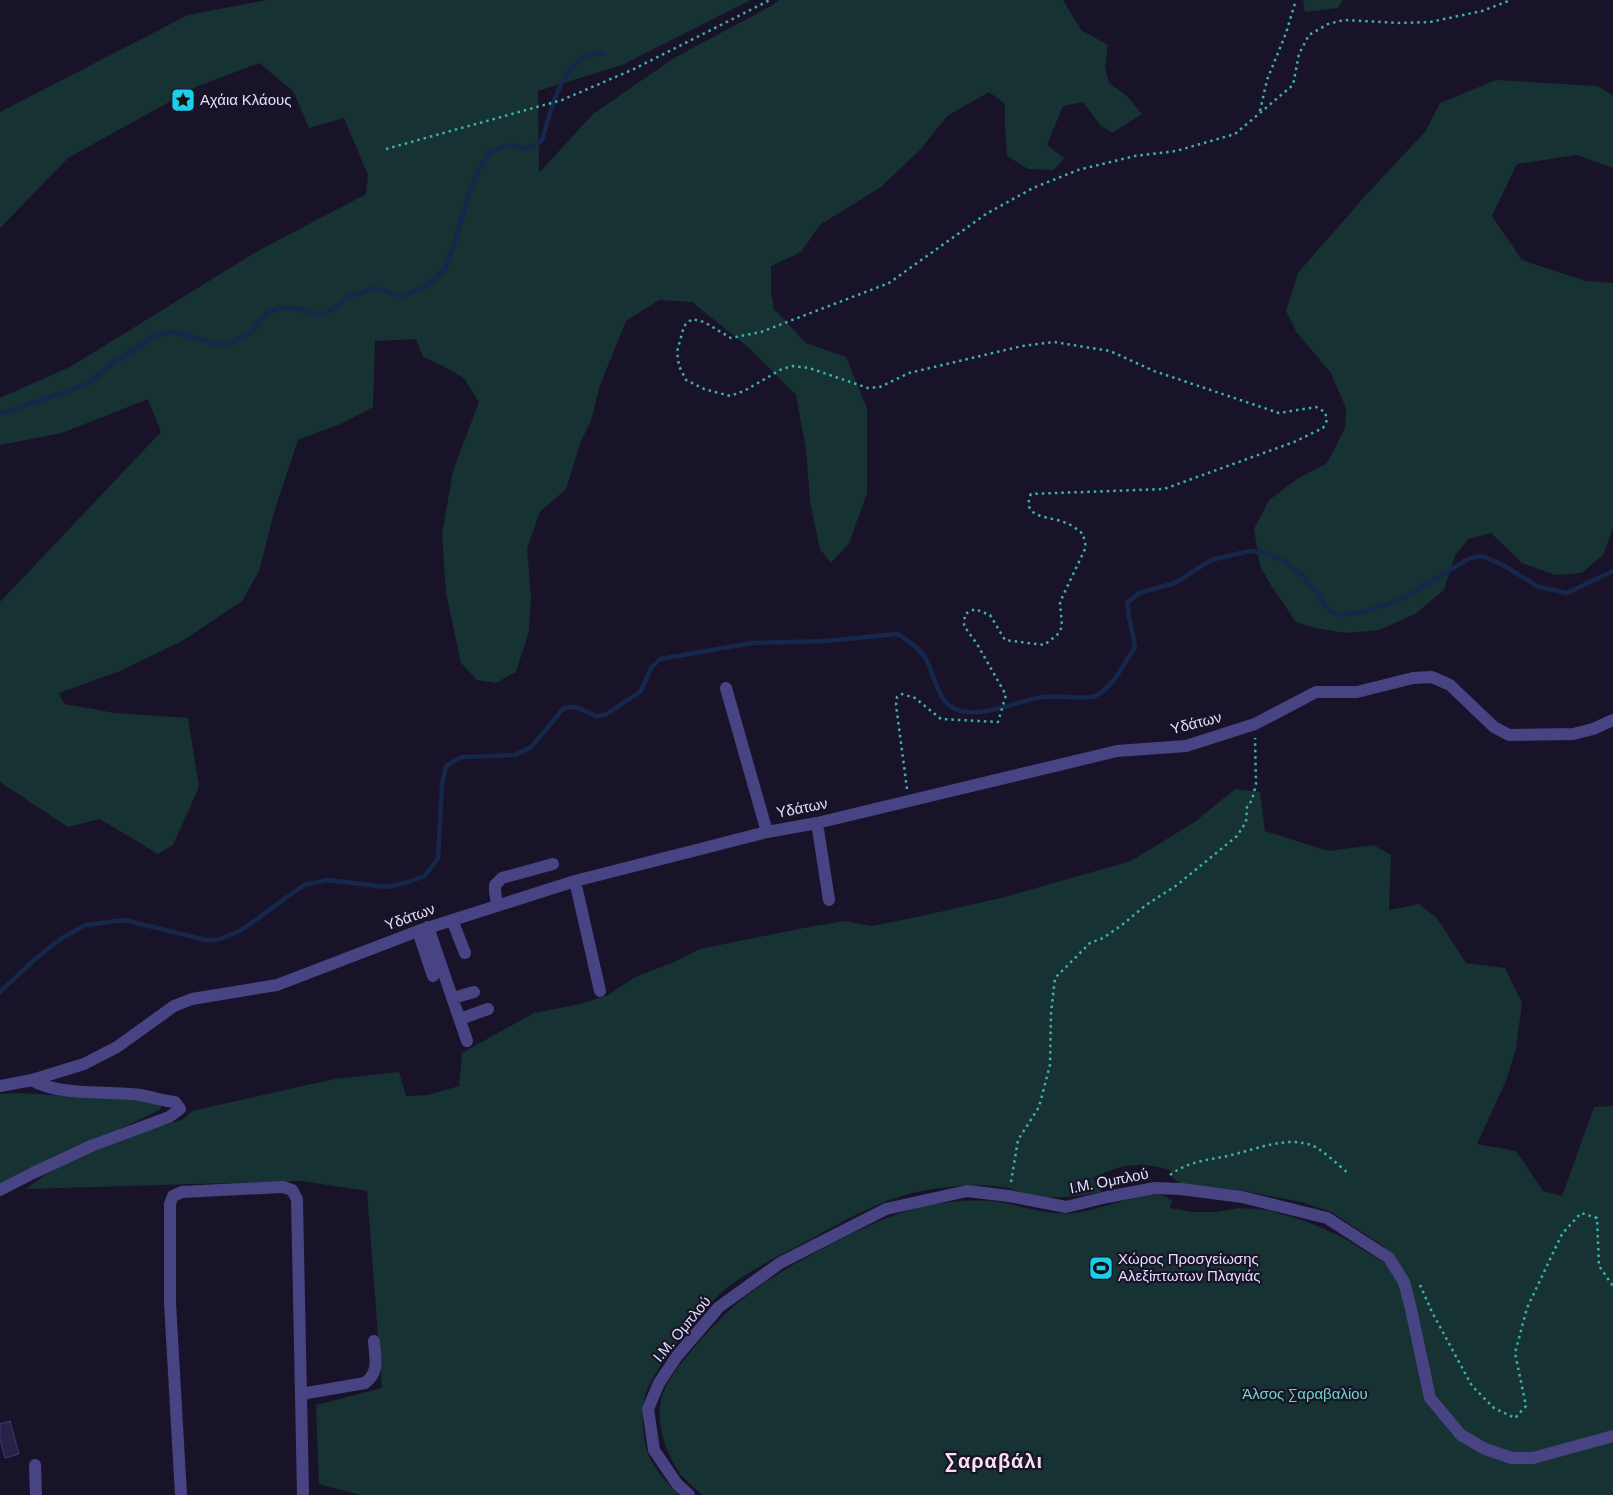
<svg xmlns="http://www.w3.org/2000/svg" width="1613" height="1495" viewBox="0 0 1613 1495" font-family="'Nunito Sans',sans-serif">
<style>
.green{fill:#173232}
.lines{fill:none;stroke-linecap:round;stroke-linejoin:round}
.stream{stroke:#15284c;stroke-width:4.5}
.building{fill:#2a2148;stroke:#433672}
.path{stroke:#3db1ae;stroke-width:2.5;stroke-dasharray:2.5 4;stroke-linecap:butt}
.minor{stroke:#484383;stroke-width:12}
.labels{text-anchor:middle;stroke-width:4.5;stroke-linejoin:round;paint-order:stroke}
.poi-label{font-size:15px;fill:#e3defc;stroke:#181329;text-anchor:start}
.street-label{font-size:15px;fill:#e3defc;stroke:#181329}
.park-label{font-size:15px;fill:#70d6c0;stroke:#181329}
.district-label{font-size:20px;font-weight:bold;letter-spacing:1px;fill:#fce0f1;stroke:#181329}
</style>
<rect width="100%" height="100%" fill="#181329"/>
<!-- green -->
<path class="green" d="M267,0H751L622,65L538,91L539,173L593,114L674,58L771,6L779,0H1063L1081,30L1108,45L1105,67L1109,83L1127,96L1142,114L1112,133L1100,125L1083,102L1063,106L1047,145L1064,158L1054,170L1028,169L1007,156L1005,127V104L989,92L947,116L920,150L881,187L821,224L801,252L771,266V291L774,309L806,343L846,357L867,408V493L849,543L831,563L820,549L810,502L806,449L796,395L749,348L692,302L659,300L626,321L600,385L591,421L581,441L566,489L540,512L527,548L531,598L529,631L516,672L496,683L477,680L461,663L446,593L442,534L453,471L479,402L464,378L443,366L423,357L416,339L375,341L373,407L343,423L298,440L275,509L259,571L242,601L184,640L120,671L59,693L64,704L115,713L188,718L199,787L173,845L158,854L100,819L68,827L0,782V602L161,432L148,399L62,433L0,445V398L70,367L256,252L366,194L368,175L344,118L309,128L293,91L259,63L198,86L68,158L0,228V112L188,15Z
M1303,0H1343L1338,8L1305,12Z
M1496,80L1597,86L1613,95V168L1577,155L1517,164L1492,216L1522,260L1586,281L1613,283V528L1603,555L1582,573L1555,575L1522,563L1491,533L1468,539L1455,556L1444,590L1415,614L1379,630L1346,633L1315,628L1296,622L1272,587L1260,566L1254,529L1269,500L1297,479L1327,463L1345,428L1346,408L1331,373L1297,333L1286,311L1298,273L1365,196L1425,132L1440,103Z
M1235,789L1260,792L1265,831L1328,851L1374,845L1391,855L1389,910L1419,904L1437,918L1466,963L1505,968L1522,1003L1516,1049L1506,1081L1477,1144L1516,1151L1543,1191L1562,1196L1594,1107L1613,1106V1495H702C695,1488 686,1481 680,1474C668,1456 657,1428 660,1406C662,1386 678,1367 691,1351C705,1335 719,1319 735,1305C757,1286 782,1271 807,1257C846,1236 885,1215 928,1205C951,1201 976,1199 999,1202C1023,1206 1050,1216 1074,1213C1099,1210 1139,1193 1162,1195C1166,1196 1169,1199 1172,1201L1170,1208L1193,1212H1216L1240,1208L1268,1210L1308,1222L1344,1238L1385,1263V1247L1331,1212L1301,1202L1239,1190L1183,1184L1173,1179L1170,1170C1139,1161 1121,1164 1093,1178L1102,1192C1076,1197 1053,1200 1027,1194C1018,1193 1010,1187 1002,1187C976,1184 947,1186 922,1191C883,1198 846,1220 811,1239C784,1253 754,1268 729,1286C706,1304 649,1372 644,1400C641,1415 643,1443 649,1456C656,1471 667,1483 679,1495H361L319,1484L316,1405L382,1388L367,1191L302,1181L26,1189C71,1153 127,1136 182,1120L192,1111L334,1079L399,1072L406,1096L428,1095L459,1086L462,1053L534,1013L580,1004L608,995L635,977L674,962L700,949L814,926L845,921L872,926L922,916L1005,897L1131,861L1196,821Z
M19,1093L143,1101L158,1103L161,1107L160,1110L0,1186V1094Z"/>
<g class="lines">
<!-- stream -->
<path class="stream" d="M0,414L77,388L93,380L110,365L156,335L173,332L220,345L234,342L251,332L265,315L280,307L300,309L315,314H325L337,306L345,298L375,288L401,296L414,292L432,282L445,269L455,242L471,187L480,167L489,153L508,145L526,149L536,145L542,140C551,111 559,68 589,55C593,53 599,54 604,53
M0,992L35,959L62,938L86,925L124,920L206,940H217L240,931L304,885L327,880L387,887L405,883L425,876L438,858L442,785L446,766L462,757L515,755L531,747L564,708L576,707L596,716L605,715L641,691L651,668L660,659L752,643L826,641L898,634C908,641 920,648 926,659C933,672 938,698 950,706C973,723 1017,701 1042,697C1054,695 1087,700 1095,696C1113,688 1125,662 1135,647C1133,632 1128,618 1127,603L1139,593L1175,583L1211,560L1249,551L1267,553L1284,561L1303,576L1330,611L1339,615L1363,612L1402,599L1470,558L1482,556L1503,565L1539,587L1567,593L1613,571"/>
</g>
<!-- building -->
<path class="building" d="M10,1421L19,1454L5,1458L0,1439V1424Z"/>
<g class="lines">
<!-- path -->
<path class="path" d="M1260,111L1267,80L1286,33L1296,0
M386,149L562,100L634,69L770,0
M907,789L896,705L897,697L902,694L915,698L941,719L998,722L1006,695L977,644L964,626L965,614L975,609L990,615L1005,640L1044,645L1057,635L1062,627L1060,602L1086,547L1083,534C1078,530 1072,525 1066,523C1051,516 1020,519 1031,494L1164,489L1294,442L1323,428L1327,420L1325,412L1316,407L1279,413L1154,371L1110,351L1054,342L1022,346L909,373L880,387L868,388L809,368L793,366L782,369L744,391L730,396L704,389L686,380L679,366L677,352L684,326L692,319L704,322L731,338L761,332L889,283L986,214L1033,188L1078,170L1135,156L1176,151L1235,134L1293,85L1299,54L1309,35L1328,24L1344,20L1400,23L1430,22L1482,11L1511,0
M1170,1175C1191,1159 1215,1160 1239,1153C1262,1147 1287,1137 1311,1145C1322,1149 1338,1165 1348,1173
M1011,1182L1018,1140L1039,1107L1050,1065L1051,1013L1055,978L1090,943L1103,938L1122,925L1146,905L1177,885L1237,836L1246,822L1247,807L1252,800L1256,784L1255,738
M1420,1285L1432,1312L1472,1386L1494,1408L1515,1418L1526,1406L1515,1353L1527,1308L1562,1234L1581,1213L1597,1218L1599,1266L1613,1286"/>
<!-- minor -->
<path class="minor" d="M726,688L767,832
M817,823L829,900
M575,881L600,991
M497,905L495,891V885L502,878L553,864
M452,920L465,953
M428,927L467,1041
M418,931L433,976
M453,998L474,992
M460,1019L488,1009
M0,1086L32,1080L84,1064L117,1047L174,1006L192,999L277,985L418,931L575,881L767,832L817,823L1117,751L1186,746L1255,724L1316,692H1357L1413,678L1432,677L1450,685L1494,727L1509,735L1573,734L1593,729L1613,720
M0,1190L33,1173L91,1146L169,1117L180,1109L175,1102C163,1101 152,1097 140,1095C108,1090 60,1097 32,1080
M301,1394L365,1383C380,1372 375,1358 374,1341
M35,1465L36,1495
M181,1495L170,1303V1204L173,1196L182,1192L283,1187L292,1190L297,1199L303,1495
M689,1495L677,1484L654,1450L648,1409L659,1383L677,1356L719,1307L780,1263L886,1209L967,1191L1009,1196L1066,1207L1107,1197L1155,1188L1181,1189L1242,1197L1327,1218L1389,1258L1404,1282L1411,1309L1430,1398L1461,1435L1485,1449L1512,1458H1533L1613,1436"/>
</g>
<!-- icons -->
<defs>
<g id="sight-square" transform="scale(1.25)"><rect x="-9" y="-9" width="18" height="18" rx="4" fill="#1dcee9" stroke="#181329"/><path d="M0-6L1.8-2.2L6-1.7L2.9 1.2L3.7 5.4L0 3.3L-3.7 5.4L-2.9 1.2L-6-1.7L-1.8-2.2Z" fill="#111"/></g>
<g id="stadium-square" transform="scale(1.25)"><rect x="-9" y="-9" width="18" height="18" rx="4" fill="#1dcee9" stroke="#181329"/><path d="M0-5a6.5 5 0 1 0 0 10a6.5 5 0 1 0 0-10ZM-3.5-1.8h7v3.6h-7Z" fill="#111"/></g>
</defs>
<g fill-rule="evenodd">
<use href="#sight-square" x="183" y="100"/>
<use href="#stadium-square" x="1101" y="1268"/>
</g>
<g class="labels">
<!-- poi labels -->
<g class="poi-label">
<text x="200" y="105">Αχάια Κλάους</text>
<text x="1118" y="1264">Χώρος Προσγείωσης<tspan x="1118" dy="17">Αλεξίπτωτων Πλαγιάς</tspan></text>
</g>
<!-- street labels -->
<g class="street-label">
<text transform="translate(1196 723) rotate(-14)" y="5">Υδάτων</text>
<text transform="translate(802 808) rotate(-11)" y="5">Υδάτων</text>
<text transform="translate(410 917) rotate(-20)" y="5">Υδάτων</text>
<text transform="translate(1109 1181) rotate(-11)" y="5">Ι.Μ. Ομπλού</text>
<text transform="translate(682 1329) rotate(-50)" y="5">Ι.Μ. Ομπλού</text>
</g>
<!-- park labels -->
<g class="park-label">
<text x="1305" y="1399">Άλσος Σαραβαλίου</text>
</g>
<!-- district labels -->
<g class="district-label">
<text x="994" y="1468">Σαραβάλι</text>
</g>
</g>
</svg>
